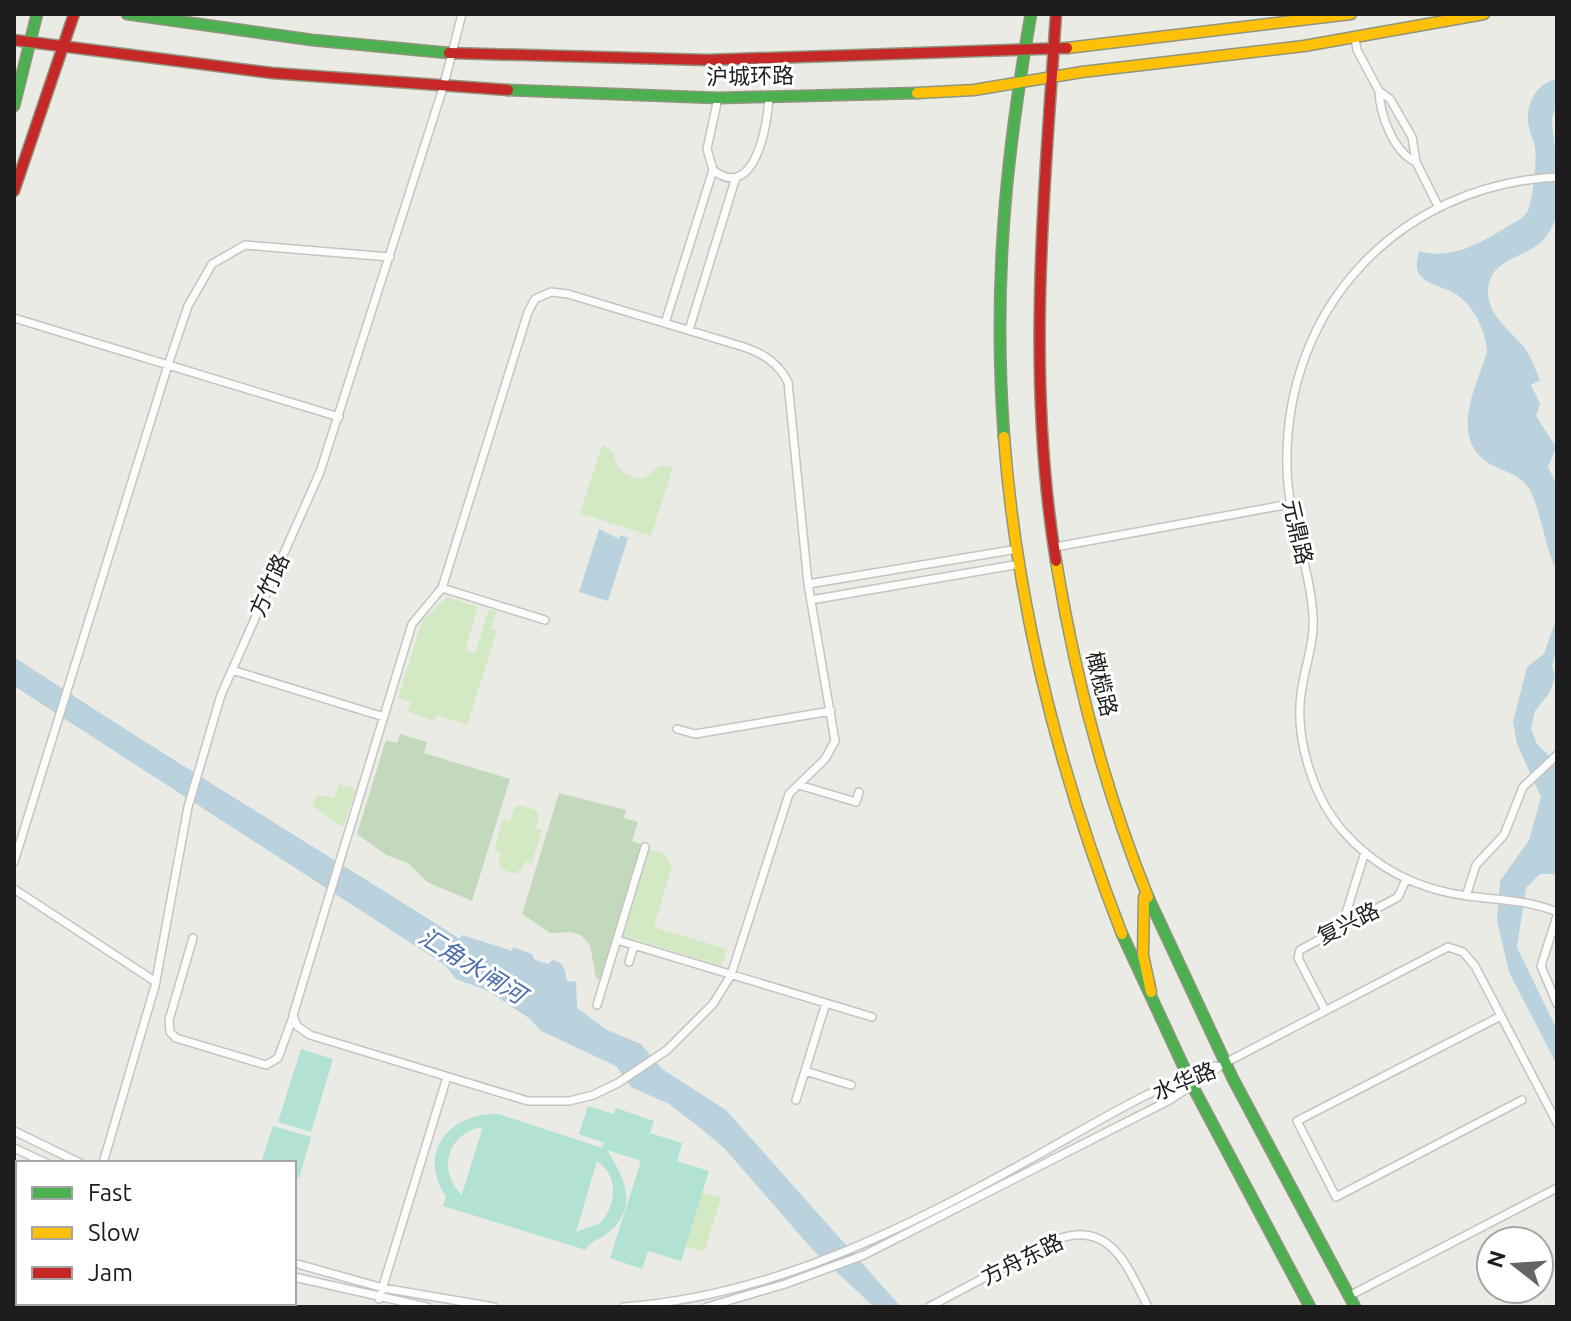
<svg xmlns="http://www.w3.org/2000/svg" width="1571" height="1321" viewBox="0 0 1571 1321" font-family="Ubuntu,'Noto Sans SC',sans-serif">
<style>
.grass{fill:#d3e9c4}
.forest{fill:#c2dabb}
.pitch{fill:#b1e2d3;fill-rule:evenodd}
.water{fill:#b9d2de}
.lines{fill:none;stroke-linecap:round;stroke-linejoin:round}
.street-casing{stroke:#c4c4c2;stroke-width:10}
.fast-casing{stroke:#90957e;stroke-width:13}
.slow-casing{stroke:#90957e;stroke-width:13}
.jam-casing{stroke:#90957e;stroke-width:13}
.street{stroke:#fcfcfb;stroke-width:7}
.fast{stroke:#4caf50;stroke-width:10}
.slow{stroke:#ffc107;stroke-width:10}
.jam{stroke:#c62828;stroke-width:10}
.labels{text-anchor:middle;stroke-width:6;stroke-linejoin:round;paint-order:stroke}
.street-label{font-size:22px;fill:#1d1d1d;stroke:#fff}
.water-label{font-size:24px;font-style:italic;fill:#4c6faa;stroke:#fff}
</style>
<rect width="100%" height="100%" fill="#ebebe6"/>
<!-- grass -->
<path class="grass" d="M602,445L613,452C615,470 626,478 644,478L660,466L673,467L651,536L580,513Z
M447,597L478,607L465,650L475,653L489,609L497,611L491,628L497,631L467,725L437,715L435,721L408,712L411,702L398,698L422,621Z
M339,784L356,789L343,827L312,806L317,795L334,798Z
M519,805L536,810L539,816L536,828L542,830L532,863L525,861L522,871L518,870L517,874L500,869L501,865L498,864L501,852L494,850L503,819L510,821L514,808Z
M649,849L664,854L672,866L654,927L727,949L722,966L623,936Z
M702,1192L721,1198L704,1252L685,1246Z"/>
<!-- forest -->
<path class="forest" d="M400,734L427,742L424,753L510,779L472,901L427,882L408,863L386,855L357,834L386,740L397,743Z
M559,793L626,810L624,818L638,822L632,841L643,845L602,980L596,978L590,945L582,936L572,932L550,933L522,914Z"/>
<!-- pitch -->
<path class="pitch" d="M301,1049L333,1059L311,1132L278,1122Z
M588,1106L613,1114L616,1108L654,1121L650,1133L682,1143L677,1161L709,1171L681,1261L648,1251L642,1269L610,1258L641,1161L607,1150C624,1177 641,1209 605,1235C597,1241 589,1241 586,1250L443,1206L446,1197C416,1152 450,1112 499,1114L602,1148L604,1143L579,1134ZM483,1127L462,1194V1195C436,1171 448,1132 483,1127ZM597,1161C619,1176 617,1204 600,1223L576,1232Z
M273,1126L311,1137L299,1178L294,1176V1163H261Z"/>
<!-- water -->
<path class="water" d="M1557,79C1557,86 1559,97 1557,104C1555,110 1552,114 1552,121C1554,155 1571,212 1543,240C1525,259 1489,258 1488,291C1488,316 1510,330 1524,347C1531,356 1535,369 1540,380L1531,385L1540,404L1536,416L1556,447L1548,467L1557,486V570C1548,558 1540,509 1530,490C1521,474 1504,472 1490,464C1448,438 1476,388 1487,352C1486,330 1473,304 1454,293C1444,287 1427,285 1420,275C1414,268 1418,259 1419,251C1458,262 1490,236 1522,218L1528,211C1533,197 1537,162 1535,147C1534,141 1530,134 1529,128C1524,107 1535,83 1557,79Z
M599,529L619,539L620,535L628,538L608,601L579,592Z
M1557,616V648L1552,666L1555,676L1550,692L1535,711L1531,728L1537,744L1557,764V874H1540L1526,888L1517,947L1557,1030V1065L1509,972L1497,920L1500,881L1529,840L1541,797L1517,744L1513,722L1527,667L1544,654Z
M14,657C161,754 312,845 460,939L462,935L512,951L513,947L532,954L535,960L548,964L553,960C568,965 563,971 568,982L576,981L577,1008L607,1030L641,1044L662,1069L726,1110L901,1307H874L812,1249L725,1149L703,1130L669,1104L631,1087L616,1066L541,1031L529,1018L488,991L456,979L445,965L14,686Z"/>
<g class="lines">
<!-- street casing -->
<g class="street-casing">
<path id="street" d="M1355,38L1357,50L1379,91L1390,99L1412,137L1416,162L1438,206
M1379,91C1380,114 1393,152 1416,162
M718,98L707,149L713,170C755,203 768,123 769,96
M1557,177C1399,185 1283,308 1287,468C1288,519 1310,566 1313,616C1315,642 1304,669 1301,694C1295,739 1313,796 1342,830C1375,868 1419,890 1468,896C1499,900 1528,900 1557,912
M551,292L568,294L744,347C764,354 778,363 788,382L808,584L835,741L825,759L789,794L731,975L713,1004L667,1050L618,1083L593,1095L569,1101H528L310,1035L297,1026L293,1015L412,624L442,588L528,312L535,299Z
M14,318L339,417
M665,323L713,170
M689,330L736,177
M1055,547L1290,504
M808,584L1018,549
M442,588L545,620
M811,600L1020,564
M232,670L384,717
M677,729L695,734L831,711
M799,785L856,802L859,792
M14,862L168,365L188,306L212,264L245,245L390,257
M14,889L156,982
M1466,896L1476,865L1504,835L1523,787L1557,755
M1557,916L1541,966L1557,1004
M1342,926L1365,852
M193,938L169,1020L170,1032L176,1038L266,1065L278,1058L293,1017
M617,940L872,1017
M629,962L634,945
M597,1005L645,847
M1325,1010L1298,958L1300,950L1398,897L1406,880
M1501,1016L1297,1121L1336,1197L1522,1100
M805,1071L851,1085
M796,1100L826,1003
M14,1131L80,1163
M14,1148L46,1163
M103,1163L155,986L188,807L221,695L320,472L443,88L462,14
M294,1263L383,1288L494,1307
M294,1277L427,1307
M1349,1296L1557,1188
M379,1299L447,1077
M57,1307L59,1303
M284,1307L285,1303
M623,1307C774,1296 906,1228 1036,1156C1094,1124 1152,1087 1215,1066
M707,1307L785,1284L864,1255L1168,1101L1225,1063L1448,947L1463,952L1475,966L1557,1123
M929,1307L1053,1241C1109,1217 1127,1265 1148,1307"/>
</g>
<!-- fast casing -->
<g class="fast-casing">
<path id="fast" d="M127,14L312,40L449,53
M508,90L718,98L917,93
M14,106L37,14
M1004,437C993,288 1005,160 1031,14
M1148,897L1233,1079L1355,1307
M1122,934L1194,1089L1310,1307"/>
</g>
<!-- slow casing -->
<g class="slow-casing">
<path id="slow" d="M1067,48L1351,14
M917,93L974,90L1082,72L1304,46L1484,14
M1004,437C1017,609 1059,773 1122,934
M1056,561C1075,677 1104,788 1148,897
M1144,897L1143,955L1151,992"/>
</g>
<!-- jam casing -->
<g class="jam-casing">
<path id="jam" d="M1056,14C1044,198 1026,378 1056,561
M14,40L272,73L508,90
M449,53L707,60L1067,48
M14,191L74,14"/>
</g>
<!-- street -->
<use href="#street" class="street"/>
<!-- fast -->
<use href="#fast" class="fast"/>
<!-- slow -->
<use href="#slow" class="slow"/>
<!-- jam -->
<use href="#jam" class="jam"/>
</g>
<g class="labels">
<!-- street labels -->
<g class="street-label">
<text transform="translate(750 76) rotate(-1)" y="8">沪城环路</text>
<text transform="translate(1298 532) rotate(77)" y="8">元鼎路</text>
<text transform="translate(269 585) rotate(-66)" y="8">方竹路</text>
<text transform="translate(1102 684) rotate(76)" y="8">橄榄路</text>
<text transform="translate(1348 923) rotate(-27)" y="8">复兴路</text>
<text transform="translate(1184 1081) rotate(-22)" y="8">水华路</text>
<text transform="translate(1022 1259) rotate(-26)" y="8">方舟东路</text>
</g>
<!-- water labels -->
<g class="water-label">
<text transform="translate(472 966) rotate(32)" y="8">汇角水闸河</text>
</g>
</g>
<!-- border -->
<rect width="1571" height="1321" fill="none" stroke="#1d1d1d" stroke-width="32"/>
<!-- legend -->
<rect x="16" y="1161" width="280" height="144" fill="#ffffff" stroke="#a5a5a5" stroke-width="2"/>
<rect x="32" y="1187" width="40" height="12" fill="#4caf50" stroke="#a5a5a5" stroke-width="2"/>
<text x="88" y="1201" font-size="24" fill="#1d1d1d">Fast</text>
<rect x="32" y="1227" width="40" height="12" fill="#ffc107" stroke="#a5a5a5" stroke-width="2"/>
<text x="88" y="1241" font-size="24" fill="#1d1d1d">Slow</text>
<rect x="32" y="1267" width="40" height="12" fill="#c62828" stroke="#a5a5a5" stroke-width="2"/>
<text x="88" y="1281" font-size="24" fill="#1d1d1d">Jam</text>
<!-- north arrow -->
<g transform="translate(1515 1265) rotate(287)"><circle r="38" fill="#ffffff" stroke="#a5a5a5" stroke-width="2"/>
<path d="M0-6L14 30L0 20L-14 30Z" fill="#656563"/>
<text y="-12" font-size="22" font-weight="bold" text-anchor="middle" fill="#1d1d1d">N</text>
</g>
</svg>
